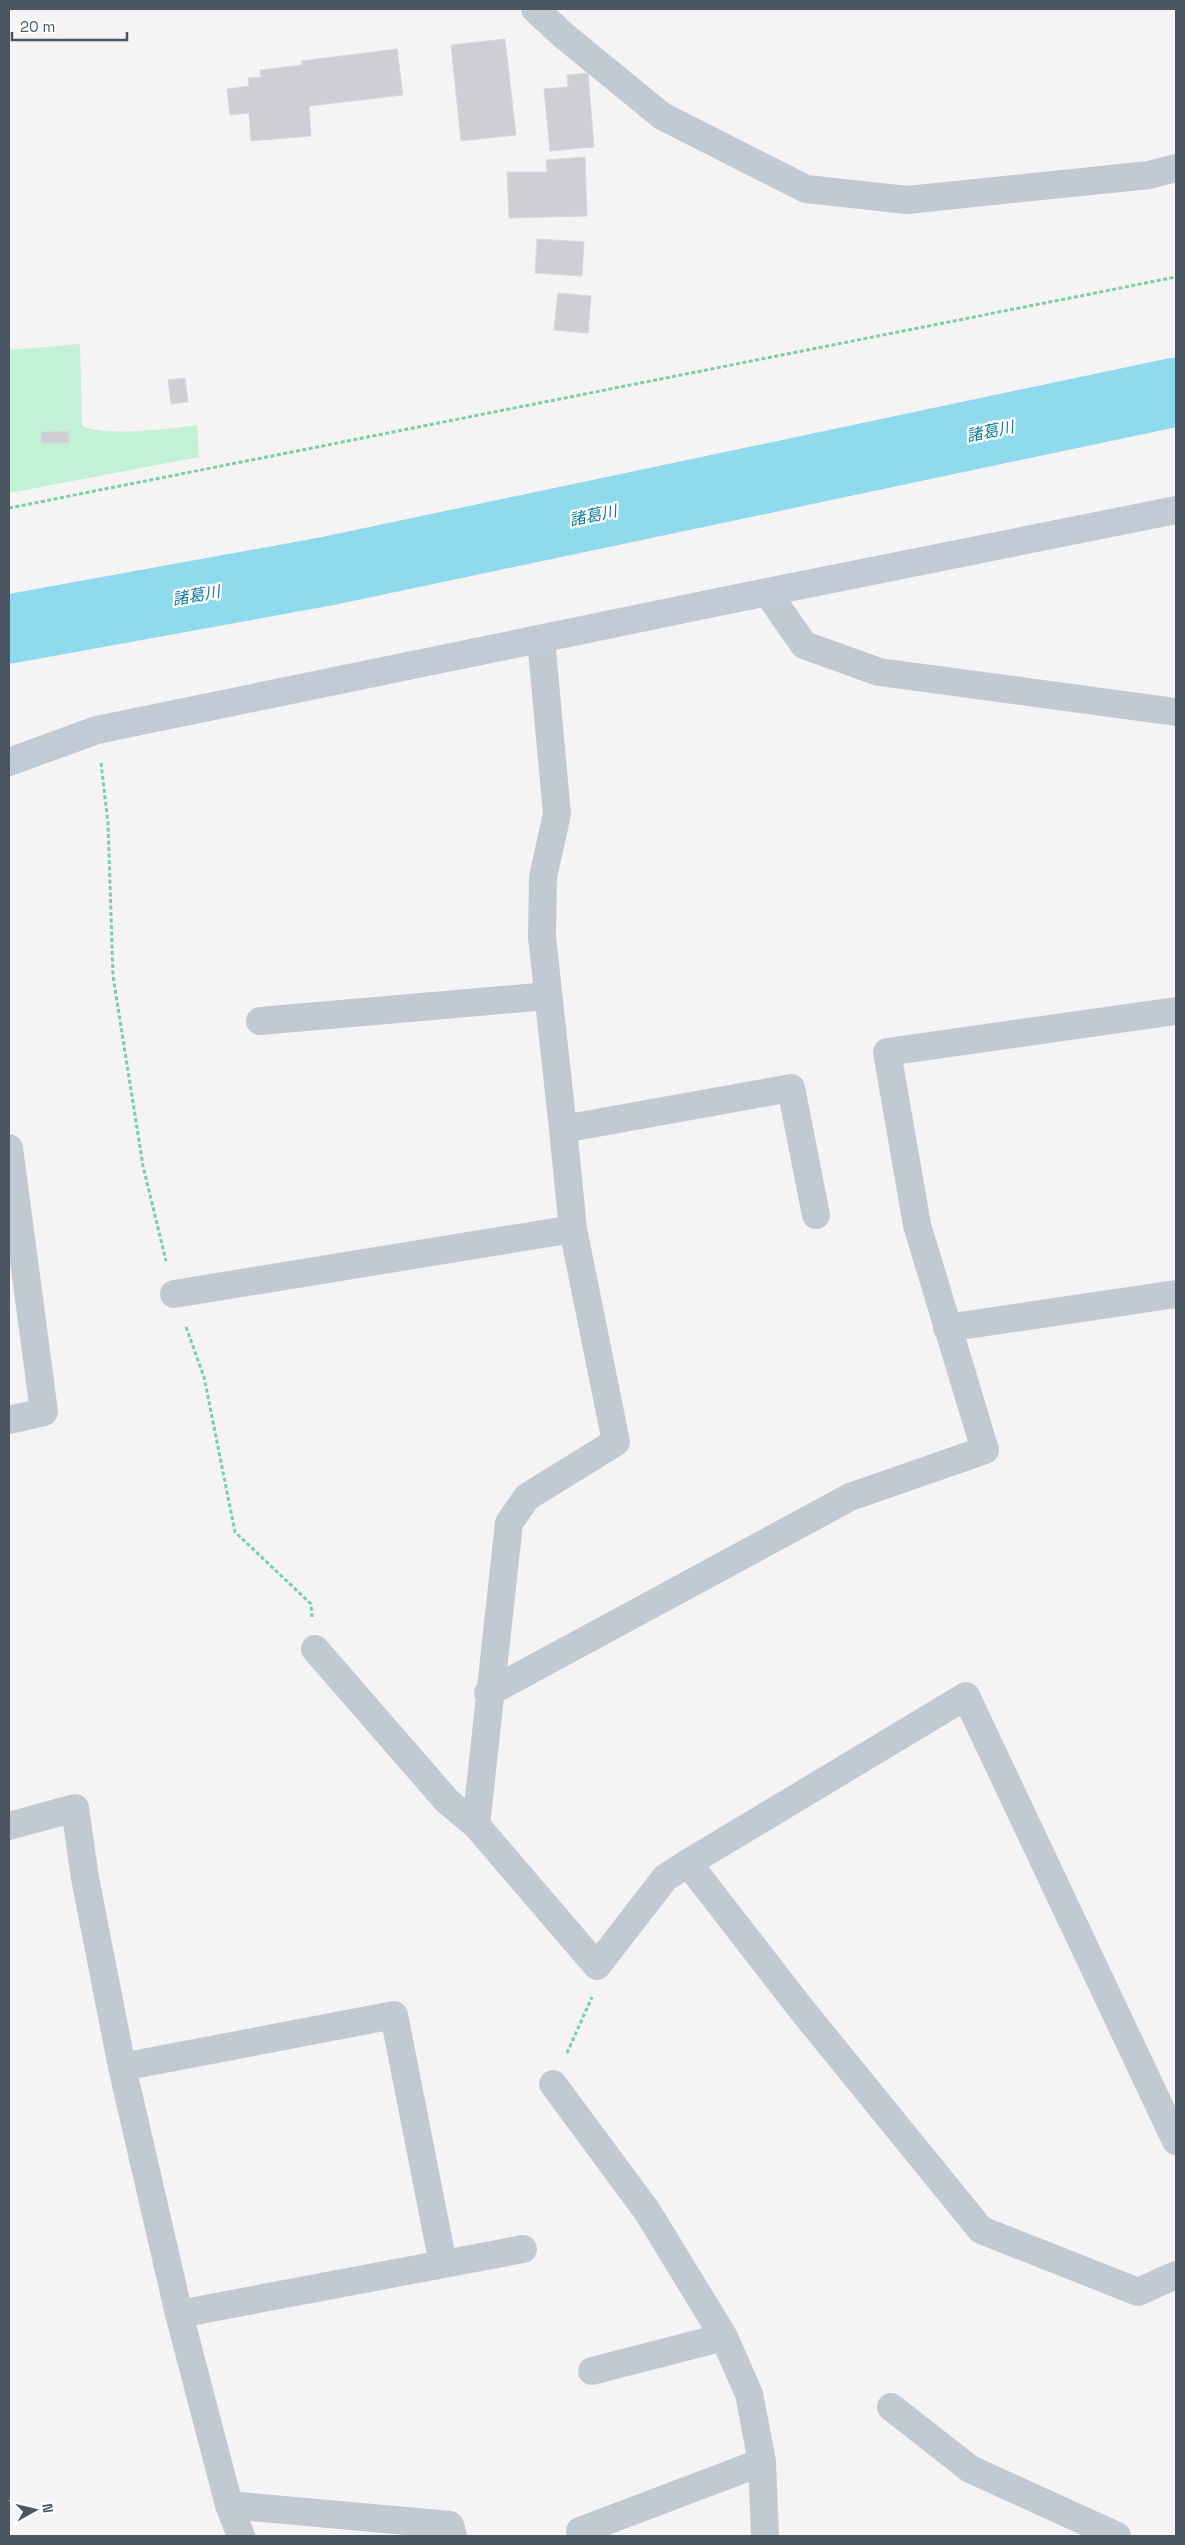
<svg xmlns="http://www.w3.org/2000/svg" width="1185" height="2545" viewBox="0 0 1185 2545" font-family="'Space Grotesk','Noto Sans JP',sans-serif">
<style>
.green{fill:#c3f1d5}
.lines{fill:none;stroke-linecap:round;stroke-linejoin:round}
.river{stroke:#90daee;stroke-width:69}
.building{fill:#cdcfd5;stroke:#d7d9de}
.path{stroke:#7ad0a6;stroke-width:3;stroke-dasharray:4 2.5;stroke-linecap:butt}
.street{stroke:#c1cad2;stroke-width:28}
.secondary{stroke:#c1cbd6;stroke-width:28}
.labels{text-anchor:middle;stroke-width:4.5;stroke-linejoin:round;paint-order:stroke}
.water-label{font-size:16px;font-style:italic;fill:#0c7c9b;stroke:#fff}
</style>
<rect width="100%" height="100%" fill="#f5f3f3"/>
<!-- green -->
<path class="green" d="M80,344L82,426C106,437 168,429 197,425L199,457L9,493V350Z"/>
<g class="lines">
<!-- river -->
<path class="river" d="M9,629L328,571L1176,392"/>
</g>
<!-- building -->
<path class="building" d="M505,39L516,135L461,141L451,45Z
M397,49L403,95L309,106L311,136L251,141L249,113L230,115L227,89L249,86L248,78L261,77L260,70L302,65L301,61Z
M588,73L594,147L550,151L544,89L568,87L567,75Z
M585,157L587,216L509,218L507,172H547L546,160Z
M537,239L584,242L582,276L535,273Z
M558,293L591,296L588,333L554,330Z
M185,378L188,402L171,404L168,380Z
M69,431V443H41V432Z"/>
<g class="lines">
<!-- path -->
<path class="path" d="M9,508L1176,277
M101,763L108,823L113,976L143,1166L166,1261
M186,1327L204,1377L235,1532L311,1604L312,1617
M567,2053L592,1997"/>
<!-- street -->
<path class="street" d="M535,9L563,35L662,116L806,189L907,200L1149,175L1176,168
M767,592L804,645L879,672L1176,712
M541,639L557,814L543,877L542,937L563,1129
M260,1021L548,996
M9,1148L44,1412L9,1420
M174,1294L573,1229
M947,1328L1176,1294
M315,1649L447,1801L476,1825L597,1966L665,1878L688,1863L802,2010L981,2230L1138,2292L1176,2275
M488,1693L850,1497L985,1450L917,1225L887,1052L1176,1011
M476,1825L509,1523L527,1497L616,1442L573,1229L563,1129L791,1088L816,1215
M9,1826L75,1808L85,1878L122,2067L179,2314L229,2505L241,2536
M688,1863L966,1696L1176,2141
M122,2067L394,2015L443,2264
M553,2084L647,2211L724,2337L749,2394L762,2462L765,2536
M179,2314L523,2249
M592,2371L724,2337
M891,2407L970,2469L1117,2536
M229,2505L450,2525L453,2536
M580,2531L762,2462"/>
<!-- secondary -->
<path class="secondary" d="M9,762L97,730L767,592L1176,510"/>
</g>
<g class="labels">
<!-- water labels -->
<g class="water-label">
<text transform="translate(990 431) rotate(-12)" y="6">諸葛川</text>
<text transform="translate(593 515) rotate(-12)" y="6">諸葛川</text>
<text transform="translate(196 595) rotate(-10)" y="6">諸葛川</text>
</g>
</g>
<!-- border -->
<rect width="1185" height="2545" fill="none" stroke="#4a5661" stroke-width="20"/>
<!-- north arrow -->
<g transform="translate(35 2510) rotate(82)" stroke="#ffffff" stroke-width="4" paint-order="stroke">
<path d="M0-4L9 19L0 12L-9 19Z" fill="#4a5661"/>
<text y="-8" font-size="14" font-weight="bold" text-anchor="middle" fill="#4a5661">N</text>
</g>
<!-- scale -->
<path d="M12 32v8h115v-8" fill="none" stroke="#4a5661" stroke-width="2.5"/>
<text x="20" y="32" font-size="15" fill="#4a5661" stroke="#ffffff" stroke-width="4" paint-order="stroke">20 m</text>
</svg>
